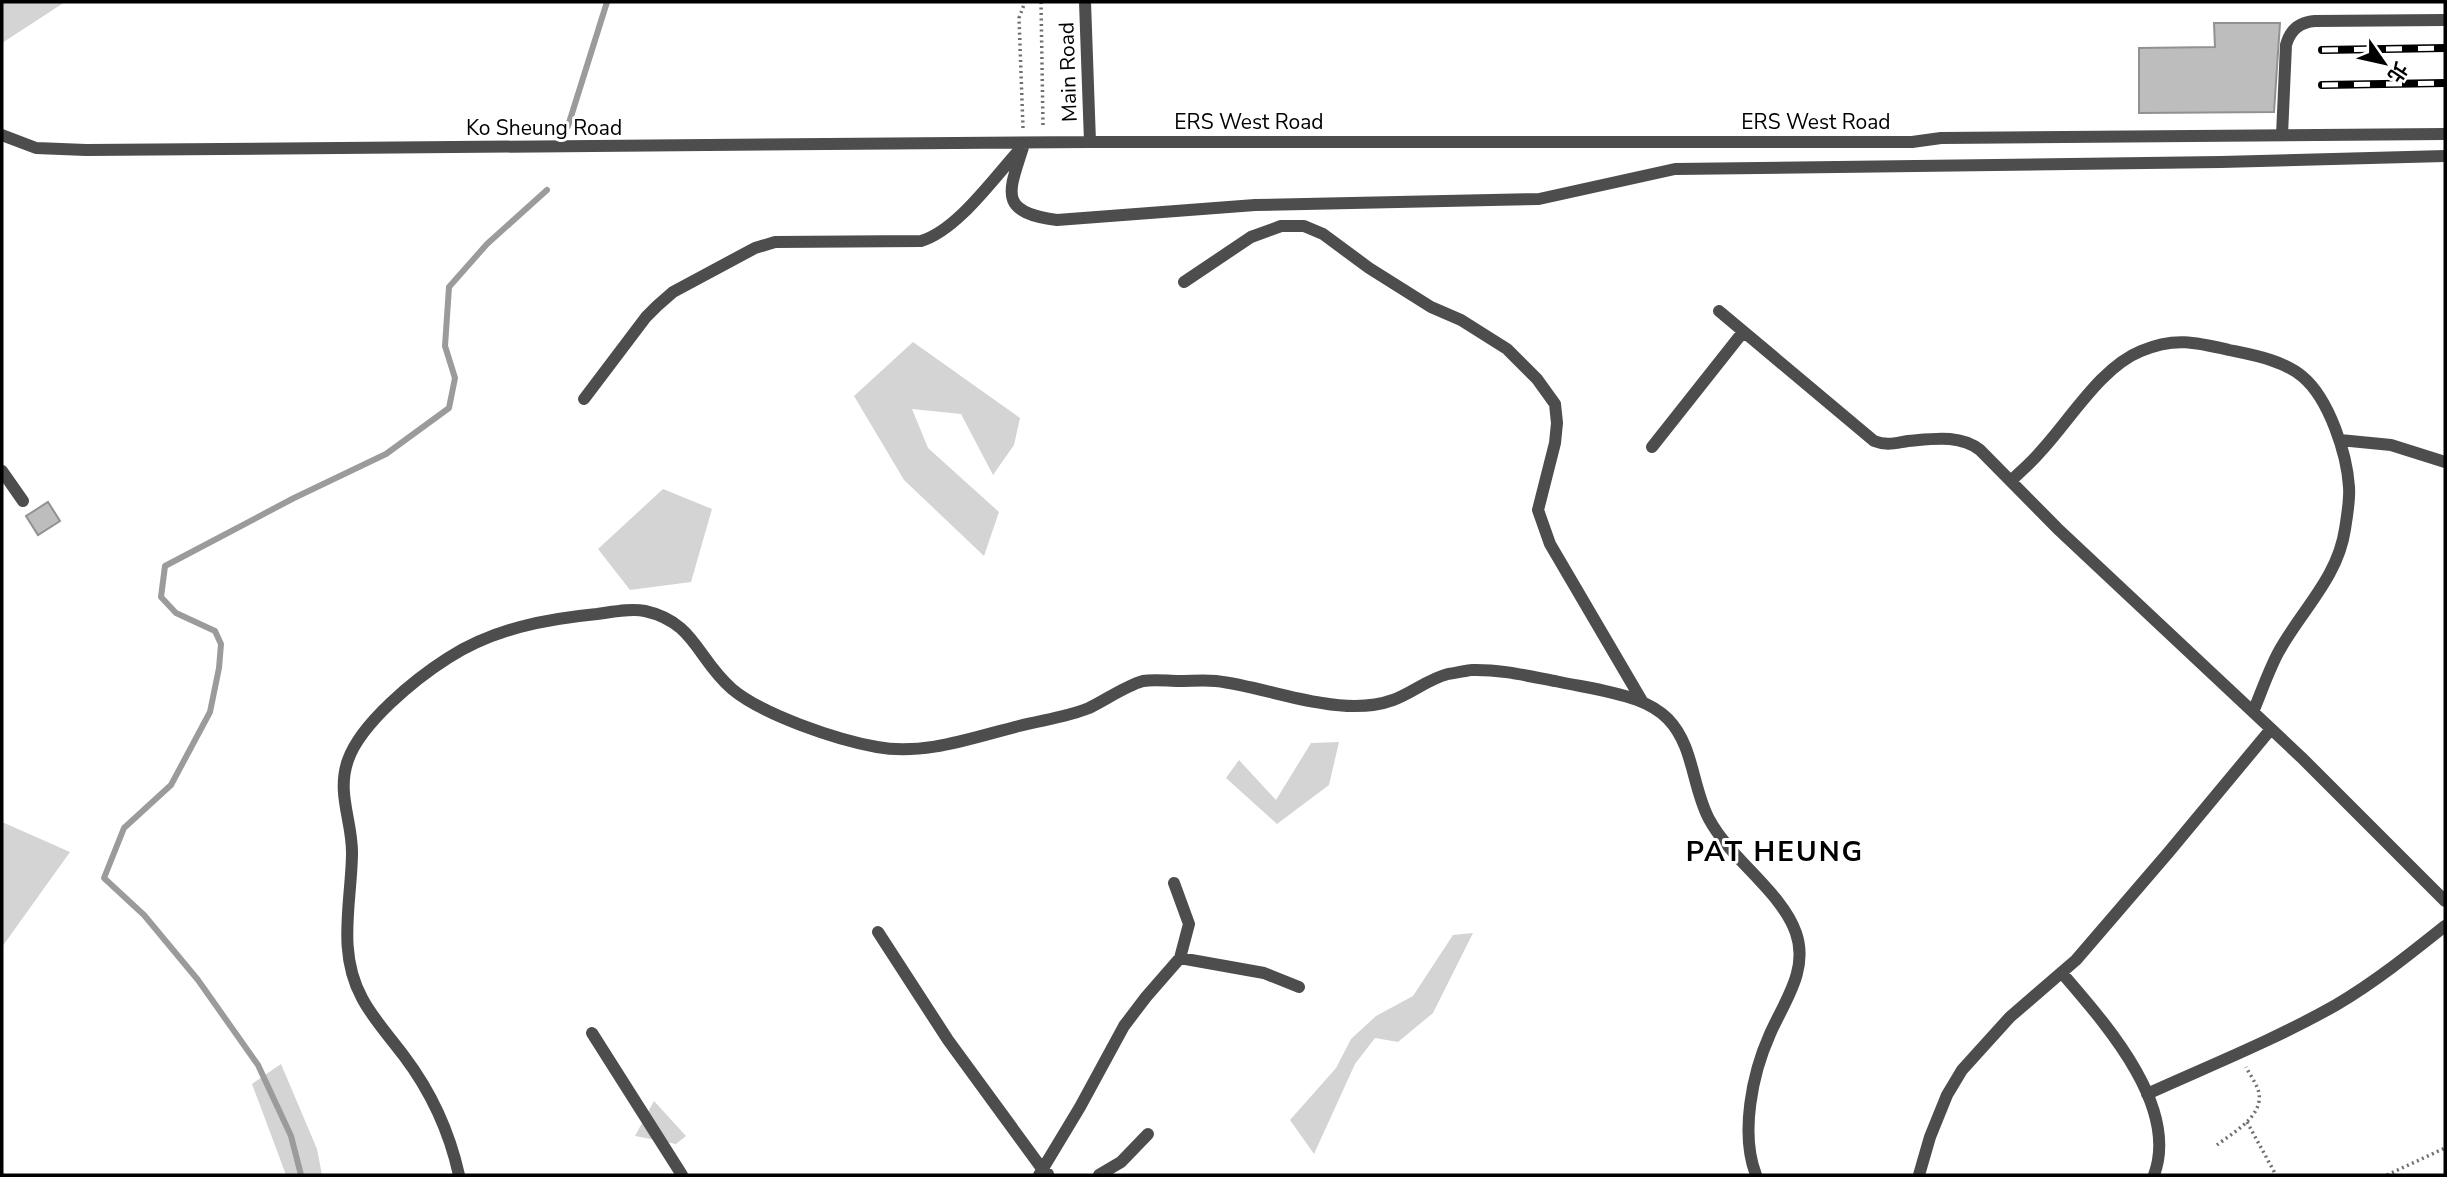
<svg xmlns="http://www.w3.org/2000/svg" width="2447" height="1177" viewBox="0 0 2447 1177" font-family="'Nunito Sans','Noto Sans TC',sans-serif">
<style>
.green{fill:#d4d4d4}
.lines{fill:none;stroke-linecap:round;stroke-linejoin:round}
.stream{stroke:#9b9b9b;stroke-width:6}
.building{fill:#bdbdbd;stroke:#919191;stroke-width:2}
.path{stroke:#6f6f6f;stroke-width:3.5;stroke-dasharray:2 3.5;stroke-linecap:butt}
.minor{stroke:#4d4d4d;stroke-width:12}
.rail-casing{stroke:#000;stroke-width:8}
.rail{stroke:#fff;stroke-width:5;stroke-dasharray:16;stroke-linecap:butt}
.labels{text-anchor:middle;stroke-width:6;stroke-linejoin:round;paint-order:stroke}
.street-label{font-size:21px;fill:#000;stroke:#fff}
.district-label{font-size:28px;font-weight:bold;letter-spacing:2px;fill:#000;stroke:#fff}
</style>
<rect width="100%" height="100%" fill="#fff"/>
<!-- green -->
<path class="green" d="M2,2H65L2,43Z
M913,342L1020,418L1014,445L993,475L961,414L912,409L928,448L999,512L984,556L904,480L854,396Z
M663,489L712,509L691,582L630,590L598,549Z
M1339,742L1329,785L1277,824L1226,778L1239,760L1276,800L1311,743Z
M2,822L70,852L2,947Z
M1473,933L1433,1013L1398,1042L1375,1038L1355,1064L1314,1154L1290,1120L1336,1068L1351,1039L1376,1016L1413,996L1453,935Z
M281,1064L317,1149L322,1175H286L252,1084Z
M654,1101L686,1136L676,1144L635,1136Z"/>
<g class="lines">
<!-- stream -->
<path class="stream" d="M568,126L607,2
M301,1175L291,1136L258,1065L198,980L144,915L104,878L124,828L171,785L210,712L219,668L221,644L215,631L176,613L161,597L165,566L294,498L386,454L449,408L455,378L445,346L449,287L487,244L547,190"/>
</g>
<!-- building -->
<path class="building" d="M2214,23H2280L2274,112L2139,113V48L2215,47Z
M48,502L60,521L38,535L26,516Z"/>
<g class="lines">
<!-- path -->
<path class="path" d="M1041,2L1043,126
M1023,128L1019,18L1025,2
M2247,1122L2276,1175
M2217,1145C2232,1133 2263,1117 2259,1093C2257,1084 2250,1075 2246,1067
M2387,1175L2445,1148"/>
<!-- minor -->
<path class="minor" d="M1085,2L1090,142
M2,135L36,148L86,150L1090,142H1912L1941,138L2445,134
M2282,135L2286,45C2290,30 2300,22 2315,21L2445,20
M1024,144C1010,190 995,212 1057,220L1255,205L1539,199L1675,169L2221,162L2445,156
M1184,282L1251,237L1281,226H1304L1323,234L1369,268L1431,307L1461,320L1507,349L1537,379L1555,404L1557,423L1555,443L1538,510L1550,544L1642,701
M1719,311L1874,441C1887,446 1895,443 1908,441C1932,439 1960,434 1980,450L2057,528L2301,757L2445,901
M584,399L646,317L657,306L673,292L755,248L775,242L921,241C958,230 995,176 1022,147
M2340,440L2391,445L2445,462
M1652,447L1743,332
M2,471L23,501
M2011,481C2021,471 2032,462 2041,451C2070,420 2101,367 2141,351C2174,337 2195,342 2229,350C2253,355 2283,360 2303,377C2329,399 2347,454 2349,487C2350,500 2347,516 2345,529C2338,578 2300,612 2278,653C2268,672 2261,693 2253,712
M878,932L948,1040L1043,1170L1048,1174
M1180,958L1264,973L1299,987
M2062,973C2104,1022 2180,1106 2154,1175
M592,1033L682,1175
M2147,1094C2211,1065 2276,1039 2336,1005C2375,982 2410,954 2445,926
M459,1175C449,1130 432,1093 404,1056C390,1037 373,1019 362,998C337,952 351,904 352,855C353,822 336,794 348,760C361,723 415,679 448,658C493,629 545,619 597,614C612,612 630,608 645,611C695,622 697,659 732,689C763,715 837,740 877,747C924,756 974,737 1019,726C1042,720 1067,717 1089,708C1106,700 1125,686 1143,681C1154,679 1168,681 1179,681C1191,681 1204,680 1216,681C1251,685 1286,698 1322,703C1345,707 1371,708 1393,700C1412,693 1428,679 1448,674C1451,674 1469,670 1471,670C1499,669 1528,676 1555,681C1582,687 1611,690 1637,700C1648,704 1660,711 1668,719C1694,746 1692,787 1709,819C1731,860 1782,892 1796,933C1809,970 1784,1002 1770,1034C1752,1074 1740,1134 1756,1175
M1039,1175L1080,1107L1124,1026L1146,997L1180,958L1189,924L1174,883
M1099,1175L1121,1162L1148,1134
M1919,1175L1930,1137L1947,1095L1962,1070L2010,1017L2076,960L2168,853L2271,729"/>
<!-- rail casing -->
<g class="rail-casing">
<path id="rail" d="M2322,50L2445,48
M2322,85L2445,83"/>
</g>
<!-- rail -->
<use href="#rail" class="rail"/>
</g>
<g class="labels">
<!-- street labels -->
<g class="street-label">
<text transform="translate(1068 72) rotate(-92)" y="7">Main Road</text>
<text x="1249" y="129">ERS West Road</text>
<text x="1816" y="129">ERS West Road</text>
<text x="544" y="135">Ko Sheung Road</text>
</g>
<!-- district labels -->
<g class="district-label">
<text x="1775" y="861">PAT HEUNG</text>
</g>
</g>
<!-- border -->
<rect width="2447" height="1177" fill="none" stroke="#000000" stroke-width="7"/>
<!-- north arrow -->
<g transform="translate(2384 63) rotate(124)" stroke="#ffffff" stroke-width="5" paint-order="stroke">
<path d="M0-5L12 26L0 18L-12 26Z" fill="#000000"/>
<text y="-10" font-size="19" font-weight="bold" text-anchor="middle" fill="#000000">北</text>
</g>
</svg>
